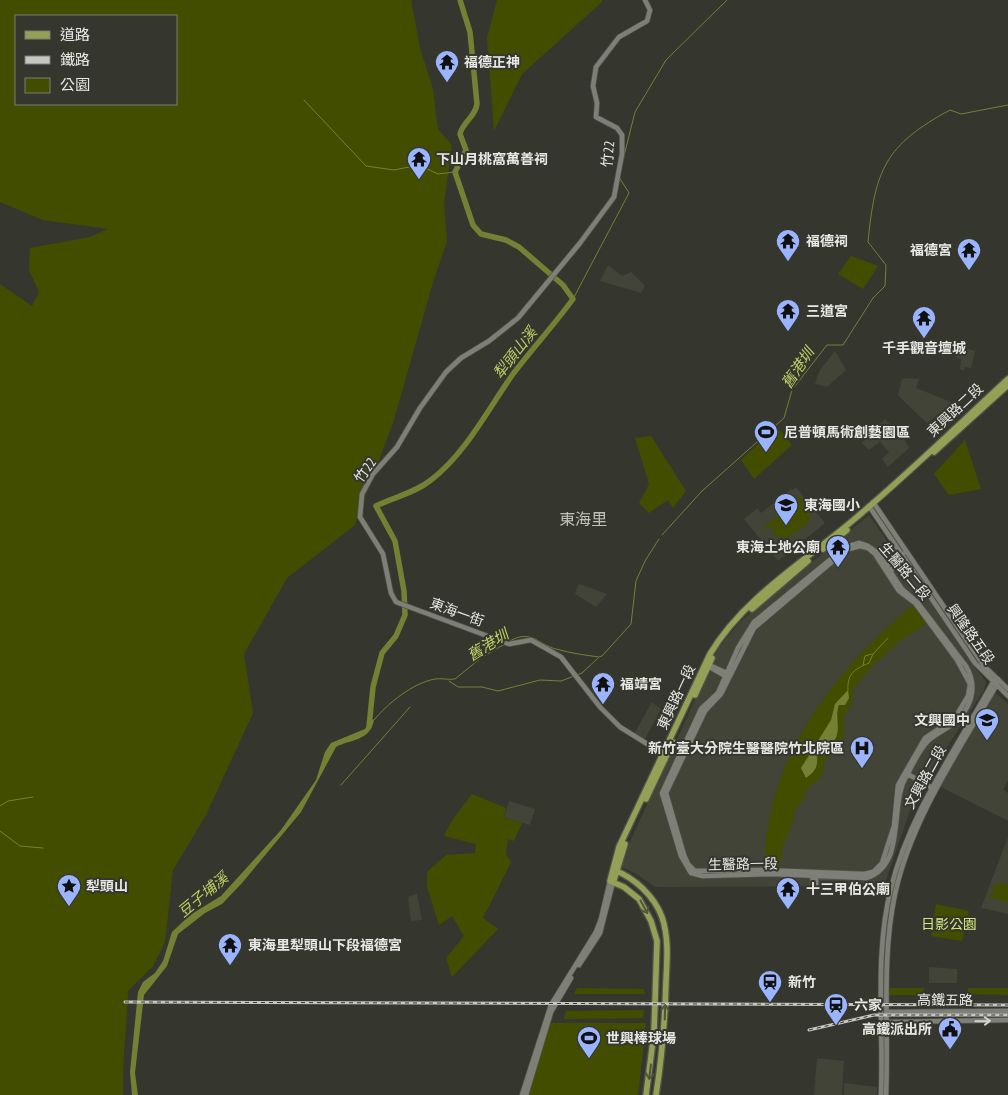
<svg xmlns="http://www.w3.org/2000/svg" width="1008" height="1095" viewBox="0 0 1008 1095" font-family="'PT Sans Narrow','Noto Sans TC',sans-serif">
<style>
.built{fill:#414437}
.green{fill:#434d00;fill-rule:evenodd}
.water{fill:#748134}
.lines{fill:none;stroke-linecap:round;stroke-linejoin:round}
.stream{stroke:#748134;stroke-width:1}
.river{stroke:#748134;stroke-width:5.5}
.minor-casing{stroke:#52534c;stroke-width:6}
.major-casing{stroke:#52534c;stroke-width:8}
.minor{stroke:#7e8078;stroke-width:4.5}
.major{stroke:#93a055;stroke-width:5.5}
.rail-casing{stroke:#c6c7c2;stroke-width:3}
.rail{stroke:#35372f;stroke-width:1;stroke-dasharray:4;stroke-linecap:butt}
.oneway{stroke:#51563a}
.oneway2{stroke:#d2d3ce}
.labels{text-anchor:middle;stroke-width:4;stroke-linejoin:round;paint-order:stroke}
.poi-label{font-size:14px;font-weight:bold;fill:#e7e8e4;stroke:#35372f;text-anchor:start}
.street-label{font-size:14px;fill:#e7e8e4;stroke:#35372f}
.park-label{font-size:14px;fill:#d3e77d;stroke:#35372f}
.water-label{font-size:15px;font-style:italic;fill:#bccf65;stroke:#35372f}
.quarter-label{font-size:16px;fill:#c0c2b9;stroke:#35372f}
</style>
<rect width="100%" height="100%" fill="#35372f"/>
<!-- built -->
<path class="built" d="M608,265L622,276L631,272L645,286L641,293L600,281Z
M959,346L975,351L971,368L965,367L964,371L960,369L961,359L955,357Z
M835,351L846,370L827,387L815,384L820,370Z
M906,378L919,379L916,388L956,404L949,417L937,415L927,423L916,413L898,395L902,379Z
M885,419L903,437L909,448L888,467L882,459L889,452L880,442L869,450L862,443Z
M796,487L825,523L778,561L744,519L758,508L761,513L791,489L793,490Z
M869,515L986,682L984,690L915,796L884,886L655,887L635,873L619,866L719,647L740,622Z
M579,584L607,594L596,607L575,594Z
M994,691L1008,704V781L1003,790L1008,793V821L939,786Z
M652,702L661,709L645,739L634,734Z
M509,801L535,809L530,825L504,818Z
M1008,837V914L981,908Z
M417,894L422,920L411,921L408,897Z
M929,967L957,969V983H929Z
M817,1058L844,1061L842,1095H814Z
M844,1083L877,1087V1095H844Z"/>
<!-- green -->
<path class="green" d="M0,0H411L420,48L433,89L438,129L452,145L444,204L447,241L434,279L393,423L355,525L287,578L244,654L253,713L206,815L173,870L165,942L153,966L128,991C127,1026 122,1060 123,1095H0V284L32,306L39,292L29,270L30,248L90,237L108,229L43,220L0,202ZM16,16H176V104H16Z
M497,0H602V2L522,74L494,131L487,38Z
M851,256L878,266L863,289L838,274Z
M777,427L792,445L754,479L741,460Z
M651,436L686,491L673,508L668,500L649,513L639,503L649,484L635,438Z
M965,440L981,489L949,495L934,474Z
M801,496L805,500L801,504L806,505L811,511L808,523L787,538L775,536L771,526L766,530L764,527Z
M914,604L927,623L900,641L874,664L853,689L852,704L843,718L844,740L824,762L822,777L808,788L804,798L795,810L792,825L783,846L780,867H765C763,761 836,668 914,604Z
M472,794L506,808L504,818L522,823L514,841L508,839L506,854L511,862L483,918L498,929L452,977L446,958L464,936L452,916L439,925L427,887V872L446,855L475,853L476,844L444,836L451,822Z
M997,883L1008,884V902L988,897L989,893L994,894L992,888Z
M936,904L969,911L962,941L931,936Z
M577,988L644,989L645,994H574Z
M889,988H924V995H889Z
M968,988H1008V995L967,994Z
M644,1010L643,1018L564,1019L566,1011Z
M549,1023H646L638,1095H527Z"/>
<!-- water -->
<path class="water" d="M848,690L849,698L845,705H839C834,717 842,730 834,741C829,747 822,748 817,753C818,767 816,771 806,778L801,768L831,720L835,704Z
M372,719L374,720C370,741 351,739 336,747L301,812L242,883L222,904L205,913L178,934L167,966L144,995L135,1073L138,1095H132L130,1072L138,992L143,982L155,973L163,961L172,932L190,915L221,896L281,830L316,780L325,752L331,743L365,729Z"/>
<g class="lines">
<!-- stream -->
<path class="stream" d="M304,100L366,166L394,170L419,165L438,174L455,172
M622,164L635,112L666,60L727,0
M573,299L629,193L619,177
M662,535L702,491L784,418L792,390L827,345H843L873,298L885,286L886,265L868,242C875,170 885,145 950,110L961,114L1008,105
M508,642C531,628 537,644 556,649C570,653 584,655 599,657L602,656L631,624L636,581L645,561L659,539
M863,665L865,656L872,654
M449,681L458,687H482L498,691L540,680L561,681L582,673L598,658
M848,690C847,673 855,669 869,663L873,654L888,638
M374,720C388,703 413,683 435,679C441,678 448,680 455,679L482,657L505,644
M341,785L410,707
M0,806L8,801L33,797
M0,831L20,846L43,848"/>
<!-- river -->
<path class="river" d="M369,727L373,687L382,653L396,636L405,615L404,591L395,541L376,506C394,497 415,493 431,480C466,453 488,409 513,374C532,349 554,325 573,299L563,285L519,247L506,240L481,234L473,225L455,172L466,150L460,134C463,121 475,118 477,104L470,32L460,0"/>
<!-- minor casing -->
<g class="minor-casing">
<path id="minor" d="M645,0L650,10L647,21L619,37L596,67L593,86L597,103L596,117L617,128L622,135V154L614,197L580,243L518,318L489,341L461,358L446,372L420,408L397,447L373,474L362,494L360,517L383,554L391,593L396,602L509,644L531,640L561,657L600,707L620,727L665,755
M873,502L984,666L1008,689
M869,506L975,663L1008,696
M859,543L868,546L878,553L902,589L918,603L966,666C979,688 971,711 950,726C943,731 934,735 928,741C919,750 912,766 906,777C889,805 907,866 866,878L772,874L703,876L691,873L681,856L662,793L701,709L718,693L738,648L754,622L837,554L846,547Z
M860,546L868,548L875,554L899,591L915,603L957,660L970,684L968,696L955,718L925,738L898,785L894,826L882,863L873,872L864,874L762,870L695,871L688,864L684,855L666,793L705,711L721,694L754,628L840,555L849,549Z
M885,569L886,566L903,554
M886,570L889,571L906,560
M707,664L729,674
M706,665L727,677
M906,773L932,788
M812,887L813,873
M816,887V873
M579,965L600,933L613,882
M886,1012L1008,1011
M886,1022L1008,1020
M522,1095L551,1005L596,932L601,919L610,881
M526,1095L551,1012L571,978
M881,1095C884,1027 874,955 891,888C910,812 956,750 993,682L998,679
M886,1095C889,1028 881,960 895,894C911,819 959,751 996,686L998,679"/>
</g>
<!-- major casing -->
<g class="major-casing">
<path id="major" d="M934,452L1008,385
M823,549L847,530
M752,609L808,561
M695,695L712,658
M646,799L673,742
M614,870C635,878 654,896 662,917C669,938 667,960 666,981C665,1020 662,1057 656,1095
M614,880L625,844
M646,1095L654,1033L657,941L651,921L639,899L624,887L610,881L619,847L710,654C743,599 802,563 851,522C905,477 956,427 1008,379"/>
</g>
<!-- minor -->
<use href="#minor" class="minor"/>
<!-- major -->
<use href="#major" class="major"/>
<!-- rail casing -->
<g class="rail-casing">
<path id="rail" d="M125,1002L1008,1005
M809,1030L874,1015H1008"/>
</g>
<!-- rail -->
<use href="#rail" class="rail"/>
</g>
<!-- one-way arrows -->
<defs><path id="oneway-shaft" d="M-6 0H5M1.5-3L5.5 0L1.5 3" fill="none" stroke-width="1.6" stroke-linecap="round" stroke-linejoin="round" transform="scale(1.25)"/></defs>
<g class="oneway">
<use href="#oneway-shaft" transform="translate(644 907) rotate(62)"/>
<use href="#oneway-shaft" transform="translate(665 1012) rotate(-88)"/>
<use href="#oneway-shaft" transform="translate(650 1072) rotate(97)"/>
</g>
<use class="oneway2" href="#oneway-shaft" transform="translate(983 1021) rotate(-1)"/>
<!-- icons -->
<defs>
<g id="temple-pin" transform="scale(1.25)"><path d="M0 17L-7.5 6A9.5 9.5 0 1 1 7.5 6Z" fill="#9ab5fd" stroke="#35372f"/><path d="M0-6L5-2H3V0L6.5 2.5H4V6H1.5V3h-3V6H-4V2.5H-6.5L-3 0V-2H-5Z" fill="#111"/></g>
<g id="stadium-pin" transform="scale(1.25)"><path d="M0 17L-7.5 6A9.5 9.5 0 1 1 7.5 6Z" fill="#9ab5fd" stroke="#35372f"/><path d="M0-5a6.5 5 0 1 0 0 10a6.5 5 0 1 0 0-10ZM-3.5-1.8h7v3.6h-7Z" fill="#111"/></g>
<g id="school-pin" transform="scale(1.25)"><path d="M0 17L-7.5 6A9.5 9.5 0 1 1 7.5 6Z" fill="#9ab5fd" stroke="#35372f"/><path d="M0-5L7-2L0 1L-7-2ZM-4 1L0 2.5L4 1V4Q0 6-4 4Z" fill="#111"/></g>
<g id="hospital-pin" transform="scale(1.25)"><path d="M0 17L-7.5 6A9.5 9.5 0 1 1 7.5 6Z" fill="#9ab5fd" stroke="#35372f"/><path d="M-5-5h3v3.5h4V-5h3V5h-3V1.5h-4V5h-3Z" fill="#111"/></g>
<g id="sight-pin" transform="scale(1.25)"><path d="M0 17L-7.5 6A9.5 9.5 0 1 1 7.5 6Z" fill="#9ab5fd" stroke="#35372f"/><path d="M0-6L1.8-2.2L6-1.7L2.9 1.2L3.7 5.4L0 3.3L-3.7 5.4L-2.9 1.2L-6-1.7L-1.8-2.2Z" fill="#111"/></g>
<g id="station-pin" transform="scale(1.25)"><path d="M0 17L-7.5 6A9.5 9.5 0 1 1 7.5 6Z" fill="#9ab5fd" stroke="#35372f"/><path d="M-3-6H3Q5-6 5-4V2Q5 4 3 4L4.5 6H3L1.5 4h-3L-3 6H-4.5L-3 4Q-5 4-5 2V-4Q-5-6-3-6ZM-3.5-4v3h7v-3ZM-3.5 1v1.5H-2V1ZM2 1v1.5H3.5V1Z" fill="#111"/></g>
<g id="civic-pin" transform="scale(1.25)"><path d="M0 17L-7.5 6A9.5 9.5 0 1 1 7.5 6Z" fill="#9ab5fd" stroke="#35372f"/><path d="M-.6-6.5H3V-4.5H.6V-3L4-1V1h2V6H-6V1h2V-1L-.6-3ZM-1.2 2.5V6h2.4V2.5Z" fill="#111"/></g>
</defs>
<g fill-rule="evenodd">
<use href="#temple-pin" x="447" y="62"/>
<use href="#temple-pin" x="419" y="159"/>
<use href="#temple-pin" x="788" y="241"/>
<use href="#temple-pin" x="969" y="250"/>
<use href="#temple-pin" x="788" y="311"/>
<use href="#temple-pin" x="924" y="318"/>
<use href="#stadium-pin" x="766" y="432"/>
<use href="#school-pin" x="786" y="505"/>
<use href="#temple-pin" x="838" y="547"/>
<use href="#temple-pin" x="603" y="684"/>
<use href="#school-pin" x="987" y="720"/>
<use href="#hospital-pin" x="862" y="748"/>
<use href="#sight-pin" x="69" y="886"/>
<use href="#temple-pin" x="788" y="889"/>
<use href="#temple-pin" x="230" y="945"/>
<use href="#station-pin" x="770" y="982"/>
<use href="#station-pin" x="836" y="1005"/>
<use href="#civic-pin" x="950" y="1029"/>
<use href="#stadium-pin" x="589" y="1038"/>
</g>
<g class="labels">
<!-- poi labels -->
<g class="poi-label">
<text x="464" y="67">福德正神</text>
<text x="436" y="164">下山月桃窩萬善祠</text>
<text x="806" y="246">福德祠</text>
<text x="952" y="255" text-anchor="end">福德宮</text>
<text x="806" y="316">三道宮</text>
<text x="924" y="353" text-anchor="middle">千手觀音壇城</text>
<text x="784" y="437">尼普頓馬術創藝園區</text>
<text x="804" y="510">東海國小</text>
<text x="820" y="552" text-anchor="end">東海土地公廟</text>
<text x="620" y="689">福靖宮</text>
<text x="970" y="725" text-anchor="end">文興國中</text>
<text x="844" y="753" text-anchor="end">新竹臺大分院生醫醫院竹北院區</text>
<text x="86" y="891">犁頭山</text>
<text x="806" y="894">十三甲伯公廟</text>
<text x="248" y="950">東海里犁頭山下段福德宮</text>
<text x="788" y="987">新竹</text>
<text x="854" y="1010">六家</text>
<text x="932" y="1034" text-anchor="end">高鐵派出所</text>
<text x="606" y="1043">世興棒球場</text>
</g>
<!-- street labels -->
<g class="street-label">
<text transform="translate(608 154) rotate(-84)" y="5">竹22</text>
<text transform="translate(955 410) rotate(-43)" y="5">東興路二段</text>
<text transform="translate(365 470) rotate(-54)" y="5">竹22</text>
<text transform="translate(905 571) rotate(50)" y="5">生醫路二段</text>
<text transform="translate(457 612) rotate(20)" y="5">東海一街</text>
<text transform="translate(971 634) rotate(55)" y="5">興隆路五段</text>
<text transform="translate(676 697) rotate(-65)" y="5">東興路一段</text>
<text transform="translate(925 777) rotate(-61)" y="5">文興路二段</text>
<text transform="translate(743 864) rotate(-1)" y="5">生醫路一段</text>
<text x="945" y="1005">高鐵五路</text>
</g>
<!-- park labels -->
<g class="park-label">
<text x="949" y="929">日影公園</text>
</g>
<!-- water labels -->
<g class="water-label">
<text transform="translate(515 353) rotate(-52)" y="5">犁頭山溪</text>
<text transform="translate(798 368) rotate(-56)" y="5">舊港圳</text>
<text transform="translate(488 645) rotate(-32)" y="5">舊港圳</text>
<text transform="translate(203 895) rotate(-40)" y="5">豆子埔溪</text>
</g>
<!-- quarter labels -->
<g class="quarter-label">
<text x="583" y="525">東海里</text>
</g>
</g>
<!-- legend -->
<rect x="15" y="15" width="162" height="90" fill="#35372f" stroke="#7c7e77"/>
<rect x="25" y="31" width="25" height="8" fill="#93a055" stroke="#7c7e77"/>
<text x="60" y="40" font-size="15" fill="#e7e8e4">道路</text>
<rect x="25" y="56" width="25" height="8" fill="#c6c7c2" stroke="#7c7e77"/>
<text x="60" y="65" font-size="15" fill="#e7e8e4">鐵路</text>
<rect x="25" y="78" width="25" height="15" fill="#434d00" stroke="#7c7e77"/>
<text x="60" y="90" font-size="15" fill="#e7e8e4">公園</text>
</svg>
